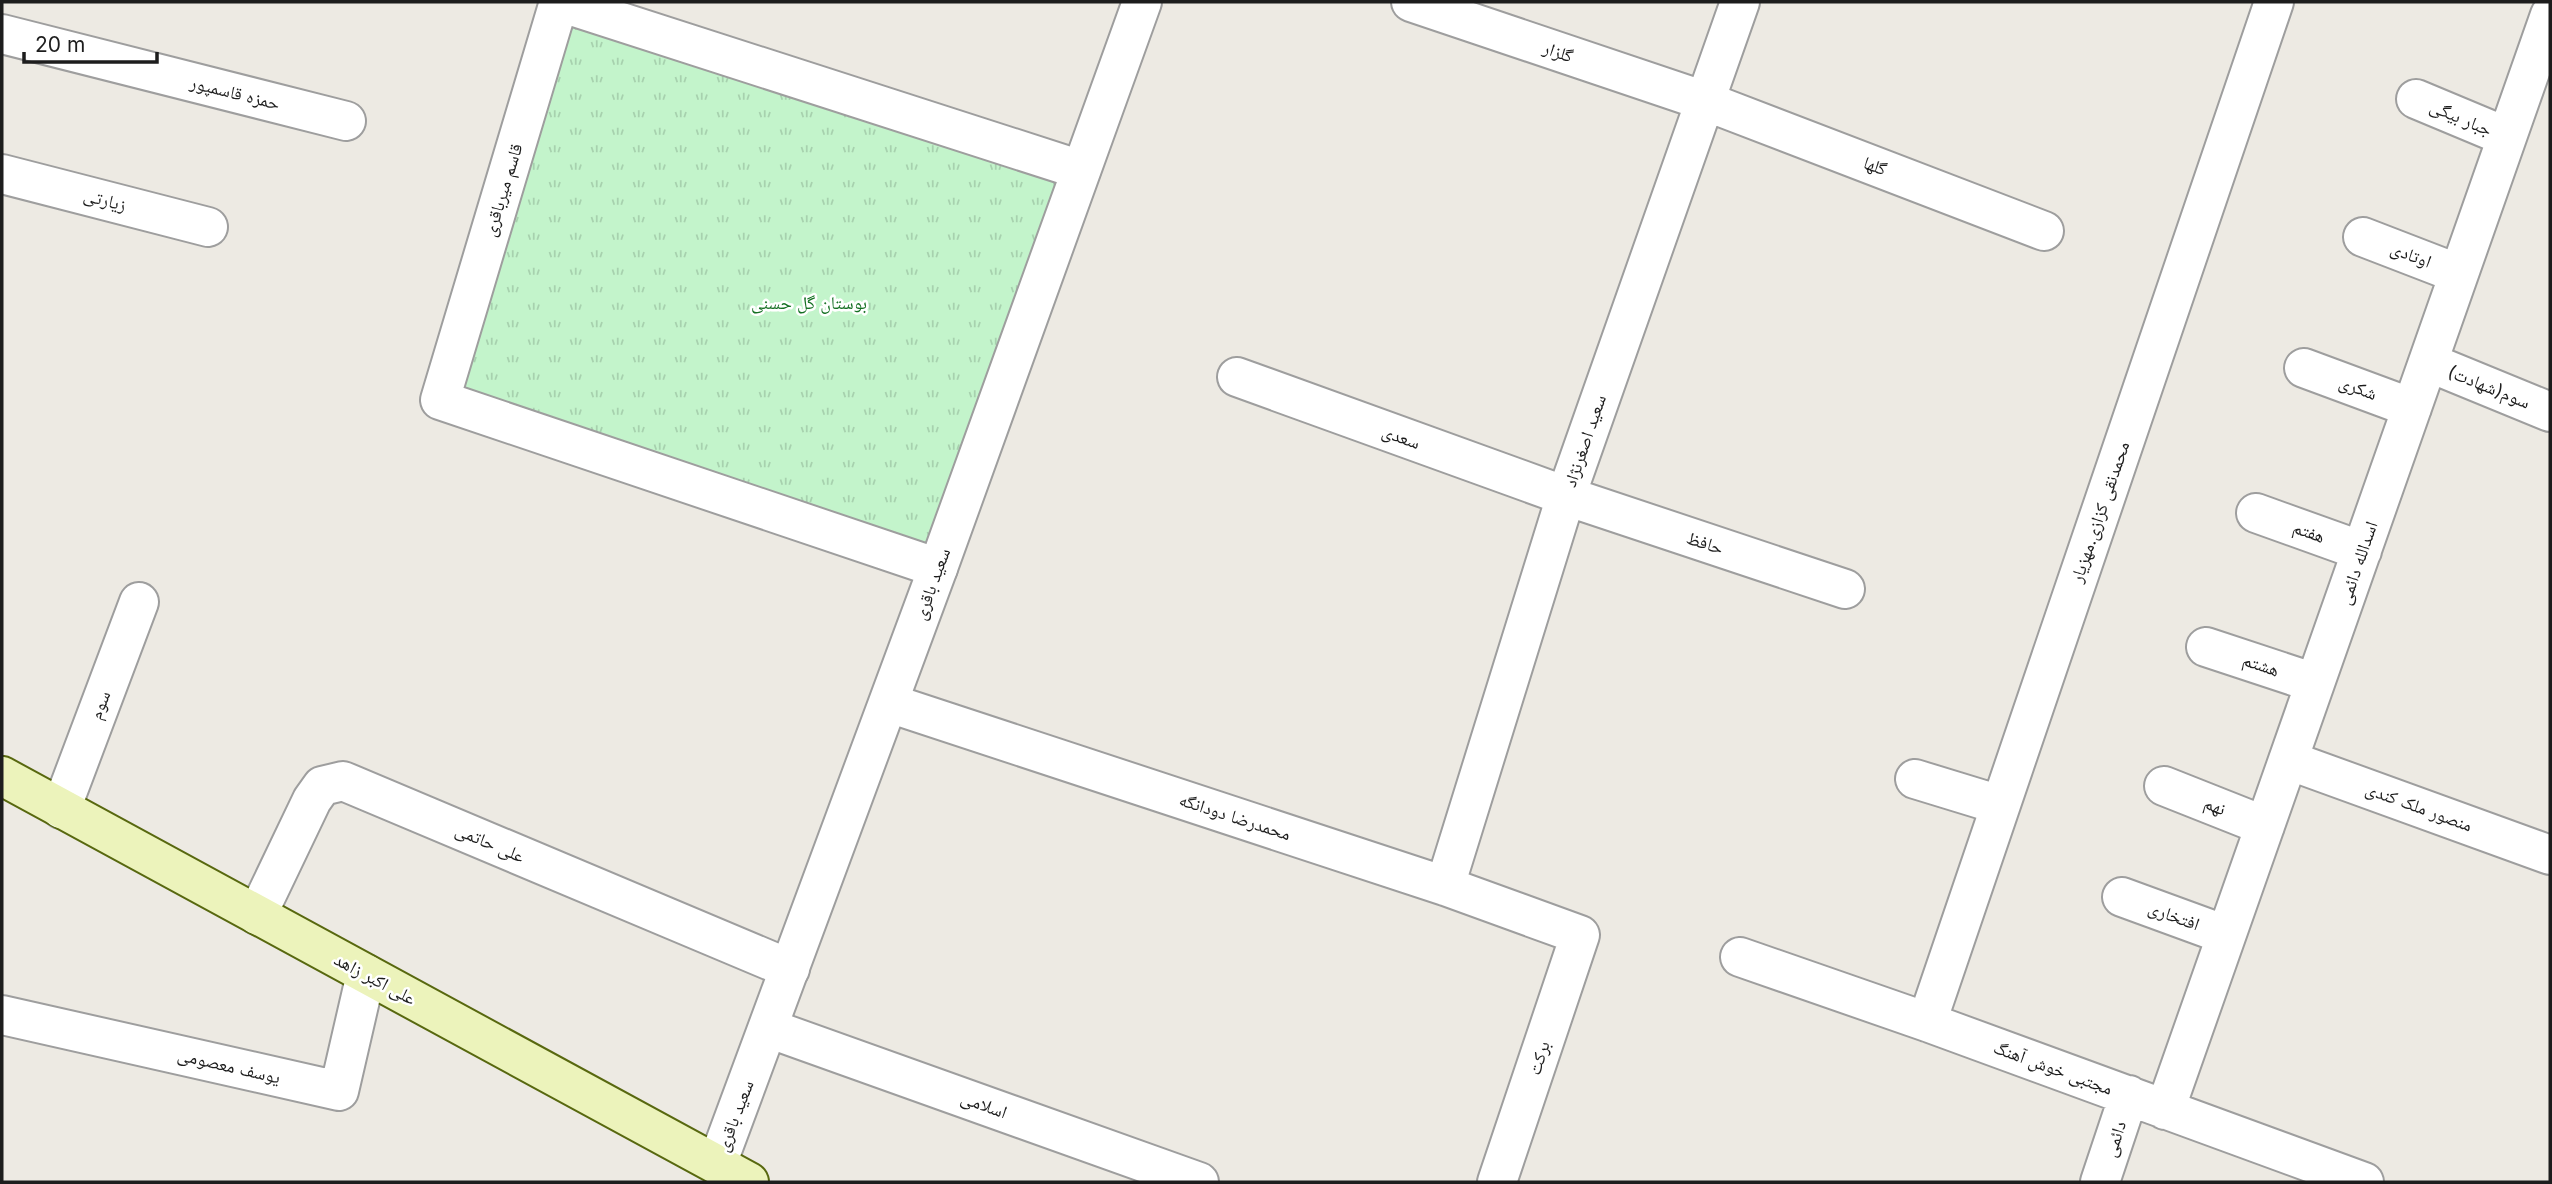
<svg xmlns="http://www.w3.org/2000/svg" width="2552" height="1184" viewBox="0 0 2552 1184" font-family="Inter,'Noto Naskh Arabic',sans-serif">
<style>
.park{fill:url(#park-tufts)}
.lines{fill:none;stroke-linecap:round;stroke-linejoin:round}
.minor-casing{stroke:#9e9e9e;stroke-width:42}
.tertiary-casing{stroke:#9e9e9e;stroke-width:42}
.secondary-casing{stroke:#58680f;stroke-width:42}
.minor{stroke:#fff;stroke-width:38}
.tertiary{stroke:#fff;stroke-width:38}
.secondary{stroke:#ecf3bb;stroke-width:38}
.labels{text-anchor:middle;stroke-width:5;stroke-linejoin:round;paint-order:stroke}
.street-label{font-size:18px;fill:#1d1d1d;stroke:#fff}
.park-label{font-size:18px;fill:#157023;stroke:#fff}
</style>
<defs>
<pattern id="park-tufts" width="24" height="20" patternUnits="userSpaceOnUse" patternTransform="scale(1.75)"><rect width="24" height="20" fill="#c3f4cb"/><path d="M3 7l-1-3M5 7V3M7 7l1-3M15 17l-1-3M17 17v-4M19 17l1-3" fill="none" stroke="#a7d1ae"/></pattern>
</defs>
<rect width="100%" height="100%" fill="#edeae3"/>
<!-- park -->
<path class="park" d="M572,18L1065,178L930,552L456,392Z"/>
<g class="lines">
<!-- minor casing -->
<g class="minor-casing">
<path id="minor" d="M1411,2L1705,101L2044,231
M2,34L346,121
M2416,99L2507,137
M2,174L208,227
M2363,237L2459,274
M2428,362L2550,412
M2304,368L2412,408
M1237,377L1566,496L1845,589
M2256,513L2362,551
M938,568L440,400L559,2L1081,170
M2206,647L2315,683
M889,703L1445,886L1580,935L1497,1182
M2288,760L2550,855
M1915,779L2000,805
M2164,786L2265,826
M61,809L139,602
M1445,886L1566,496L1740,2
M2122,897L2226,935
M257,915L312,800L322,786L343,781L790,969
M1740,957L1927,1022L2364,1182
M2,1015L339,1091L366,974
M1927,1022L2274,2
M768,1028L1199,1182
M2165,1110L2550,15
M2100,1182L2129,1095"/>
</g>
<!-- tertiary casing -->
<g class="tertiary-casing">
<path id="tertiary" d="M717,1164L938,568L1142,2"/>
</g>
<!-- secondary casing -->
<g class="secondary-casing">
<path id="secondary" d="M2,776L749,1182"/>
</g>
<!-- minor -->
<use href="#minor" class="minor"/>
<!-- tertiary -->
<use href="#tertiary" class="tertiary"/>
<!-- secondary -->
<use href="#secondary" class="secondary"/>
</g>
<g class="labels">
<!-- street labels -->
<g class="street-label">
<text transform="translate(1558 52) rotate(19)" y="6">گلزار</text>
<text transform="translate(235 93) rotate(14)" y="6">حمزه قاسمپور</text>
<text transform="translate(2461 118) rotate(23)" y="6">جبار بیگی</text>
<text transform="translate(1875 166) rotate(21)" y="6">گلها</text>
<text transform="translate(503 190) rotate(-73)" y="6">قاسم میرباقری</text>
<text transform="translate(105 200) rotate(15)" y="6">زیارتی</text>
<text transform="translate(2411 255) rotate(21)" y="6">اوتادی</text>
<text transform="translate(2489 387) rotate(22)" y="6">سوم(شهادت)</text>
<text transform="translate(2358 388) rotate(20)" y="6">شکری</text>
<text transform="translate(1401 437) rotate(20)" y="6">سعدی</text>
<text transform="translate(1585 441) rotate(-71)" y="6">سعید اصغرنژاد</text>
<text transform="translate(2100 512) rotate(-71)" y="6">محمدنقی کزازی.مهزیار</text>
<text transform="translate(2309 532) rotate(20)" y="6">هفتم</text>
<text transform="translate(1705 543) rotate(18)" y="6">حافظ</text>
<text transform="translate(2358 563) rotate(-71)" y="6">اسدالله دائمی</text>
<text transform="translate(932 584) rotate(-70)" y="6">سعید باقری</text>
<text transform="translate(2261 665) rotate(19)" y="6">هشتم</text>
<text transform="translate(100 705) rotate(-69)" y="6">سوم</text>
<text transform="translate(2215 806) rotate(22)" y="6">نهم</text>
<text transform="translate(2419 807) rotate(20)" y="6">منصور ملک کندی</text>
<text transform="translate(1235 817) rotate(18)" y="6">محمدرضا دودانگه</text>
<text transform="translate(490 843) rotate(23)" y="6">علی حاتمی</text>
<text transform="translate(2174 916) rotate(20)" y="6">افتخاری</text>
<text transform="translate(375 979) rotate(28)" y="6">علی اکبر زاهد</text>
<text transform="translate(1539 1058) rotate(-72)" y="6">برکت</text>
<text transform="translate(229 1066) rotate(13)" y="6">یوسف معصومی</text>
<text transform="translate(2053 1068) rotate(20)" y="6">مجتبی خوش آهنگ</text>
<text transform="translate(984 1105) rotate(20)" y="6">اسلامی</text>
<text transform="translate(735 1116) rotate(-69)" y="6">سعید باقری</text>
<text transform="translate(2115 1139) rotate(-72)" y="6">دائمی</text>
</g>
<!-- park labels -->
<g class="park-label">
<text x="809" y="309">بوستان گل حسنی</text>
</g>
</g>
<!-- border -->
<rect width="2552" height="1184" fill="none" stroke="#1d1d1d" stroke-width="7"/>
<!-- scale -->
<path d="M24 52v10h133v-10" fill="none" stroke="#1d1d1d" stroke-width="3.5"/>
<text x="35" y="52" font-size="21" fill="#1d1d1d" stroke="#ffffff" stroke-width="5" paint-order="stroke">20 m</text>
</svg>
